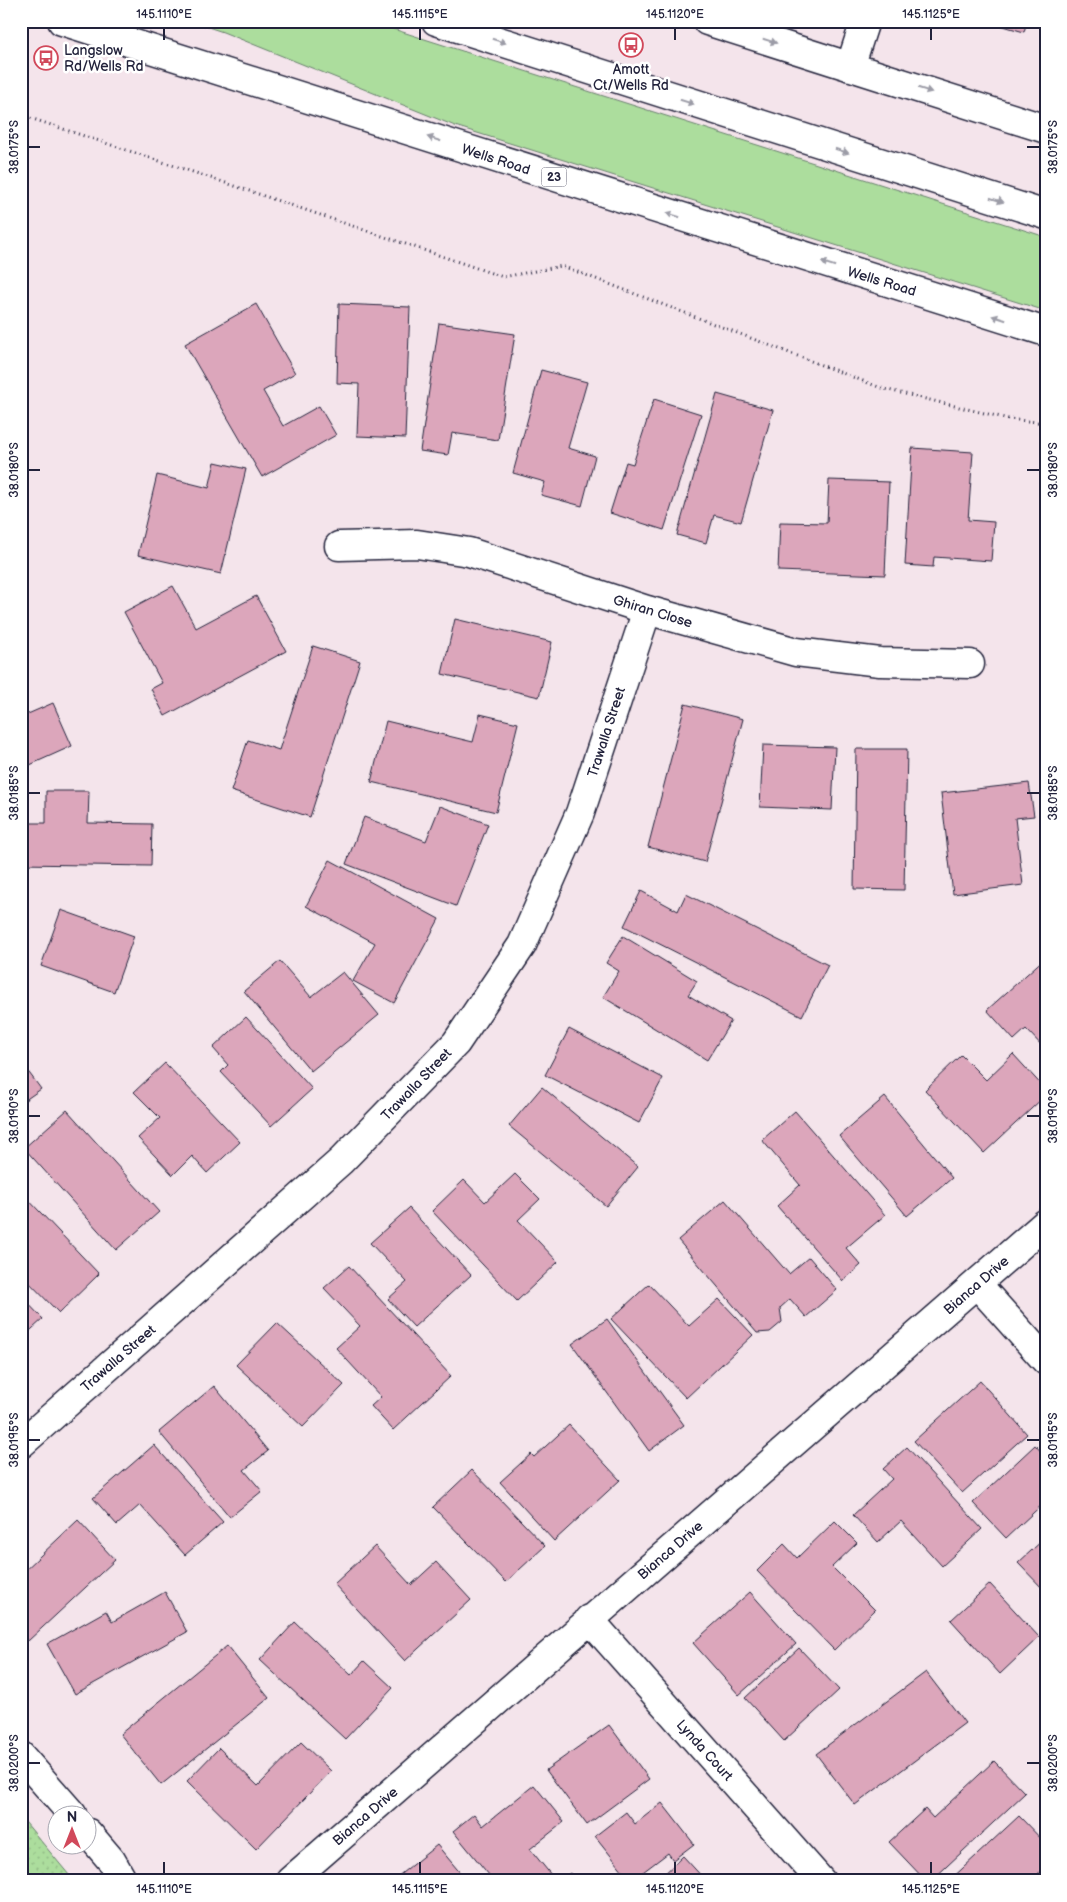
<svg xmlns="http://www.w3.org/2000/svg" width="1067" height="1902" viewBox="0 0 1067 1902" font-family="'Balsamiq Sans',sans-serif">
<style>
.grass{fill:#acdd9d;stroke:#67806c}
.park{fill:url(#park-dots);stroke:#67806c}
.building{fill:#dca6bb;stroke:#22223b}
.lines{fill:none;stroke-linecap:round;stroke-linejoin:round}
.minor-casing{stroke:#22223b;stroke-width:31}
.major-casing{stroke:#22223b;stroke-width:31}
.path{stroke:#22223b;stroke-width:3;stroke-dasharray:1 4;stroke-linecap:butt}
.minor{stroke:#fff;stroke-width:28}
.major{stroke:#fff;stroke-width:28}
.oneway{fill:#9c9ca7}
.ticks{fill:none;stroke:#22223b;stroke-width:2}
.labels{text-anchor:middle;stroke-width:5;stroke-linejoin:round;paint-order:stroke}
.shield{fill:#fff;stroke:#646476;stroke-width:1}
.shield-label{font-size:12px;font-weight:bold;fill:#22223b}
.poi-label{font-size:14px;fill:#22223b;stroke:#fff;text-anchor:start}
.street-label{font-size:14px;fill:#22223b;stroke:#fff}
.neatline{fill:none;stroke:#22223b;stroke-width:2}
.ticks-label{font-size:12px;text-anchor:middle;fill:#22223b}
</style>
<defs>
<pattern id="park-dots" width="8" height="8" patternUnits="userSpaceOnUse" patternTransform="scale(1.25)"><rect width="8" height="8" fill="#acdd9d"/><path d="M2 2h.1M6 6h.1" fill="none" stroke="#94bd88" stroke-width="1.8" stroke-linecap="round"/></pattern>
</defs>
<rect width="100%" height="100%" fill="#f4e4eb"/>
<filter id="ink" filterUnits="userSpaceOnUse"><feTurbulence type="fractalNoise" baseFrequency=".02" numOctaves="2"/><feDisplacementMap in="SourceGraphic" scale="10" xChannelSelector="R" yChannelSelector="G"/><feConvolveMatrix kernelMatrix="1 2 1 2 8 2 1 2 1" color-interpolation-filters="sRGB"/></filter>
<g filter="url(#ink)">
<!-- grass -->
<path class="grass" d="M190,21H368L1046,237V311L455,126L223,32Z"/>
<!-- park -->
<path class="park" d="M21,1817L74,1881H21Z"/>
<!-- building -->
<path class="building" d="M986,21H1027L1024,32Z
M256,304L295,373L263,391L283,426L319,406L336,435L262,477L185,344Z
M339,304L410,307L405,438L357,436L359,384L337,383Z
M439,323L515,334L498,440L452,433L448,455L420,451Z
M541,370L587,382L568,448L595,456L582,506L541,495L545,482L513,473Z
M717,394L773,410L741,522L714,515L706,543L677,535Z
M654,399L701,414L664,530L610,513L626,462L633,464Z
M912,448L973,452L968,520L994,522L991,561L934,557L933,567L905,565Z
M215,462L246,469L221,574L138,555L157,475L209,488Z
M829,480L889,482L885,575L778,571L780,522L827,523Z
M173,586L196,628L256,596L286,651L165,716L151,689L162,683L124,612Z
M455,619L552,642L539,697L442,674Z
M313,646L360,661L310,817L231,791L248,740L279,750Z
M53,703L72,746L21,769V717Z
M685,704L743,719L705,862L648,847Z
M480,714L518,723L496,812L371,782L386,721L473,742Z
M763,745L835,747L832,810L760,807Z
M856,749H907L904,890L854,889Z
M1029,783L1034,816L1015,818L1023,885L953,894L941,793Z
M46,791H89L88,823L152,824L151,866L21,864V823H46Z
M440,806L488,824L456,906L346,864L364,817L426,841Z
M330,860L439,919L394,1003L353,981L375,943L306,906Z
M641,891L678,911L686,894L828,965L802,1016L624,926Z
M61,910L134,936L114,992L41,966Z
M623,936L697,981L688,995L731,1021L707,1060L603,997L619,971L606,963Z
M1046,957V1050L1026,1029L1014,1040L987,1010Z
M280,961L311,997L343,972L379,1015L311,1071L244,991Z
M246,1017L312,1089L271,1126L221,1072L228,1065L213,1048Z
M569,1029L663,1078L639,1123L545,1075Z
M1013,1054L1046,1090V1095L984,1153L925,1090L961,1055L986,1080Z
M21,1062L41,1089L21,1103Z
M165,1063L240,1142L207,1173L192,1156L173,1175L138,1138L160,1118L134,1092Z
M542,1087L638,1167L606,1206L509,1126Z
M885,1097L952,1178L907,1216L839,1136Z
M67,1110L159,1212L116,1250L24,1148Z
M795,1111L885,1215L846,1248L861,1265L843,1281L777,1206L800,1185L762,1140Z
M515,1174L540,1199L518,1220L558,1262L517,1301L432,1211L464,1180L485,1202Z
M21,1192L99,1274L59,1313L21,1274Z
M725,1200L789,1274L809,1257L837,1290L806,1317L790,1299L780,1308L782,1322L770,1332L757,1333L678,1240Z
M409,1208L471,1275L414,1327L388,1299L407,1282L370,1243Z
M349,1266L451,1376L393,1430L371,1406L381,1397L336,1348L360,1326L324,1288Z
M649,1284L689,1326L719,1299L753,1335L686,1398L611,1319Z
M21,1296L43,1319L21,1339Z
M607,1319L684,1425L649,1451L572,1344Z
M277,1323L344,1385L303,1427L236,1365Z
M980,1381L1027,1434L962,1493L914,1441Z
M214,1386L268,1451L244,1470L262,1491L230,1517L159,1432Z
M569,1425L620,1480L554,1541L500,1482L531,1454L534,1457Z
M154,1445L223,1522L185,1555L140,1505L117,1525L93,1498Z
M1035,1445L1046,1457V1501L1006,1538L973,1503Z
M907,1447L982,1529L942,1566L901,1521L878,1542L853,1515L892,1479L883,1469Z
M472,1470L545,1546L506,1582L433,1507Z
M78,1520L115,1560L28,1641L21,1634V1574Z
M835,1521L857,1543L832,1567L875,1610L834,1650L757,1571L784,1544L797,1558Z
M1046,1537V1592L1018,1563Z
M375,1546L411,1585L436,1562L471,1600L405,1661L334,1584Z
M990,1584L1039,1637L1000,1674L951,1620Z
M165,1592L187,1632L75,1694L47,1644L106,1611L112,1622Z
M750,1592L796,1644L739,1695L693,1643Z
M295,1622L351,1675L364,1661L393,1688L345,1739L260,1660Z
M227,1646L269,1698L161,1785L120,1734Z
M799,1648L839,1690L784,1741L745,1698Z
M926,1672L965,1723L855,1805L816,1754Z
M609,1725L649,1779L587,1825L546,1770Z
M301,1742L331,1771L256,1849L187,1781L219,1748L258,1786Z
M994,1761L1025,1793L931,1881H926L889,1842L925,1809L933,1818Z
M534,1785L564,1822L530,1849L556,1881H494L453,1831L474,1814L483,1826Z
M662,1803L694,1844L673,1860L668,1853L631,1881L595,1836L626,1812L635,1824Z
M1019,1816L1046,1844V1867L1031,1881H949Z
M437,1845L467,1881H392Z
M683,1856L706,1881H657Z
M570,1873L577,1881H560Z"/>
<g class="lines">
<!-- minor casing -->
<g class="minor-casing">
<path id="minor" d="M707,21L1046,129
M850,67L865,21
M339,546L417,544L469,552L647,610L796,652L880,662L970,664
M977,1284L1046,1361
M21,1444L341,1161L456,1043L522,945L580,813L647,610
M589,1619L821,1881
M21,1756L72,1814
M88,1833L111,1860L123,1881
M290,1881L1046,1223"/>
</g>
<!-- major casing -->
<g class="major-casing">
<path id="major" d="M62,21L1046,332
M436,21L1046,215"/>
</g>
<!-- path -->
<path class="path" d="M21,115L220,181L503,277L562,266L884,389L1009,419L1046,423"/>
<!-- minor -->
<use href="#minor" class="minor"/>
<!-- major -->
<use href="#major" class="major"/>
</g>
<!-- one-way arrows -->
<defs><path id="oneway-solid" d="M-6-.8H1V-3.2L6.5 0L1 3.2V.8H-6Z" transform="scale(1.25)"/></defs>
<g class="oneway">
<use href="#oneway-solid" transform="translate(499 41) rotate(18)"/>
<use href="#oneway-solid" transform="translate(770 41) rotate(18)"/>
<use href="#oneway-solid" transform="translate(925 90) rotate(18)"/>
<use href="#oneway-solid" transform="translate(687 102) rotate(18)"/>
<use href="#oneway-solid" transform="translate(434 139) rotate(-162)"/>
<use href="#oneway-solid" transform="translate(842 151) rotate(18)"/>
<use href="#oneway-solid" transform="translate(997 200) rotate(17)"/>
<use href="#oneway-solid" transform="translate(673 215) rotate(-162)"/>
<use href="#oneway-solid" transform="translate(828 264) rotate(-162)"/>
<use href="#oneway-solid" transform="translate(999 318) rotate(-163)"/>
</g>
</g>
<!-- ticks -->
<path class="ticks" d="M164,28V40M420,28V40M675,28V40M931,28V40M28,147H40M1027,147H1040M28,470H40M1027,470H1040M28,793H40M1027,793H1040M28,1116H40M1027,1116H1040M28,1440H40M1027,1440H1040M28,1763H40M1027,1763H1040M164,1862V1874M420,1862V1874M675,1862V1874M931,1862V1874"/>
<!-- icons -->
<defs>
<g id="bus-ring" transform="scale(1.25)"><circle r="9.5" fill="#fff" stroke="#d1495b" stroke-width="1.5"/><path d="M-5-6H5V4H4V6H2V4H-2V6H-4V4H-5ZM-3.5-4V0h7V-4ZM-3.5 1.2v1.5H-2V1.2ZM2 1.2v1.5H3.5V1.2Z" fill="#d1495b"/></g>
</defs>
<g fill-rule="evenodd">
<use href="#bus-ring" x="631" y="45"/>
<use href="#bus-ring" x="46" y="58"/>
</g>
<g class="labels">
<!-- shield labels -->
<rect class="shield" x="541.5" y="167.5" width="25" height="19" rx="4"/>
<g class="shield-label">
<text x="554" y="181">23</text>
</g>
<!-- poi labels -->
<g class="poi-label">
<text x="64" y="55">Langslow<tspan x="64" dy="16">Rd/Wells Rd</tspan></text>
<text x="631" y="74" text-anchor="middle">Amott<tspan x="631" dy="16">Ct/Wells Rd</tspan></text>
</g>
<!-- street labels -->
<g class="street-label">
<text transform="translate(496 159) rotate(18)" y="5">Wells Road</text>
<text transform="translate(882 281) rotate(17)" y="5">Wells Road</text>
<text transform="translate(653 611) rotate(17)" y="5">Ghiran Close</text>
<text transform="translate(606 732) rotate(-72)" y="5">Trawalla Street</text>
<text transform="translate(416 1084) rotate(-46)" y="5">Trawalla Street</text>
<text transform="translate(976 1285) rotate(-41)" y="5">Bianca Drive</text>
<text transform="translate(118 1358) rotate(-41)" y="5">Trawalla Street</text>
<text transform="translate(670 1550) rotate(-41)" y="5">Bianca Drive</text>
<text transform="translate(705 1750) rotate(48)" y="5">Lynda Court</text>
<text transform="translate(365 1816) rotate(-41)" y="5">Bianca Drive</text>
</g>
</g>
<!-- margin -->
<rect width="1067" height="1902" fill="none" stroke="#fff" stroke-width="55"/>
<!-- north arrow -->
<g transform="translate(72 1830)"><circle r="24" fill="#ffffff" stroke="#a7a7b1"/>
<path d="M0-4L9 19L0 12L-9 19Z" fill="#d1495b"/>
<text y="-8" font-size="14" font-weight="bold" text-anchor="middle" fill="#22223b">N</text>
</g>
<rect x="28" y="28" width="1012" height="1846" class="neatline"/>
<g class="ticks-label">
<text x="164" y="18">145.1110°E</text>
<text x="420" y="18">145.1115°E</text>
<text x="675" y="18">145.1120°E</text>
<text x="931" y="18">145.1125°E</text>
<text transform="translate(14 147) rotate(-90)" y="4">38.0175°S</text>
<text transform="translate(1053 147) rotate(-90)" y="4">38.0175°S</text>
<text transform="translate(14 470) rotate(-90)" y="4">38.0180°S</text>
<text transform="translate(1053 470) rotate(-90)" y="4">38.0180°S</text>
<text transform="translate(14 793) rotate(-90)" y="4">38.0185°S</text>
<text transform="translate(1053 793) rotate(-90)" y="4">38.0185°S</text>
<text transform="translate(14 1116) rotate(-90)" y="4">38.0190°S</text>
<text transform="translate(1053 1116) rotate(-90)" y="4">38.0190°S</text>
<text transform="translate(14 1440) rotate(-90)" y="4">38.0195°S</text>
<text transform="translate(1053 1440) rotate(-90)" y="4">38.0195°S</text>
<text transform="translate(14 1763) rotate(-90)" y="4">38.0200°S</text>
<text transform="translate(1053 1763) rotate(-90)" y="4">38.0200°S</text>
<text x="164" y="1893">145.1110°E</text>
<text x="420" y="1893">145.1115°E</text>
<text x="675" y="1893">145.1120°E</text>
<text x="931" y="1893">145.1125°E</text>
</g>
</svg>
